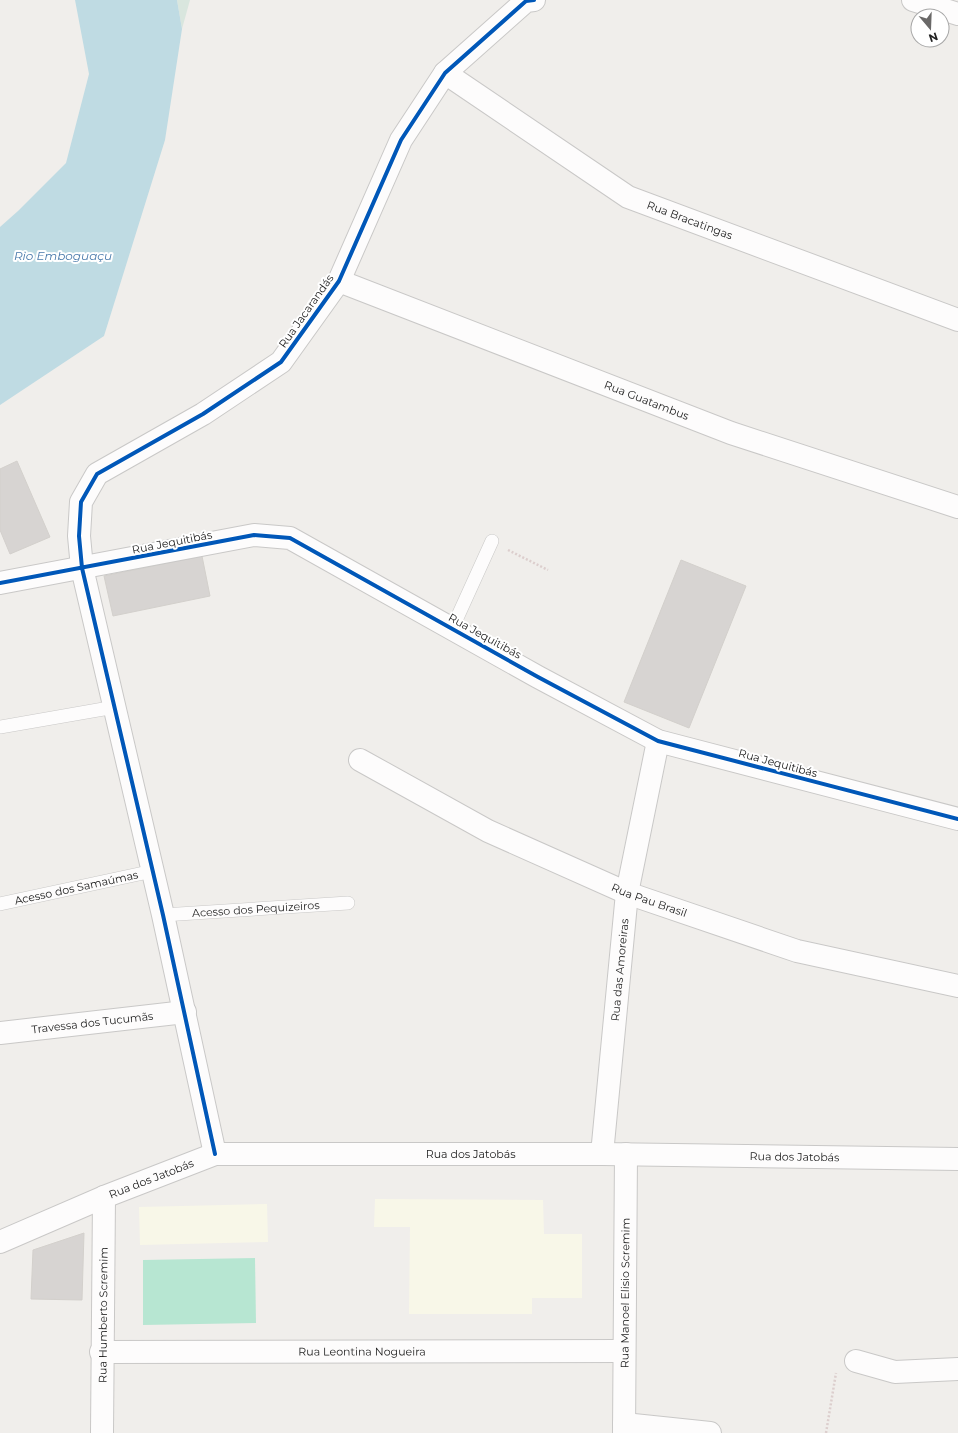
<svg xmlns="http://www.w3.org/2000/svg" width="958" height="1433" viewBox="0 0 958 1433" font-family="Montserrat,sans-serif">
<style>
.education{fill:#f8f7e8}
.wetland{fill:#d9e6de}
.pitch{fill:#b7e6d2}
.water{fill:#bfdbe3}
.building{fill:#d7d4d2;stroke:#d3d0cc}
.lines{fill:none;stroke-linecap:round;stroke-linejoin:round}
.lane-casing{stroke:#c9c8c7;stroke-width:14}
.street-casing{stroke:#c9c8c7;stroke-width:24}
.path{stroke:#dccecd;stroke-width:2.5;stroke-dasharray:2 2;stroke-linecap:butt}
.lane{stroke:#fdfcfc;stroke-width:13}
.street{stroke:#fdfcfc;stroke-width:22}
.cycleway-casing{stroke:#fff;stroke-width:6}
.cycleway{stroke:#0057b8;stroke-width:4}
.labels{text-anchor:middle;stroke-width:4;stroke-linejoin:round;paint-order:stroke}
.street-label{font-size:11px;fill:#222;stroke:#fff}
.water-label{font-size:12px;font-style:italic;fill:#4a7aab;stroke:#fff}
</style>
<rect width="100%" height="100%" fill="#f0eeeb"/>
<!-- education -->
<path class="education" d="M375,1199L543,1200L544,1234H582V1298H532V1314H409L410,1227H374Z
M267,1204L268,1242L140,1245L139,1207Z"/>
<!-- wetland -->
<path class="wetland" d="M177,0H190L182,29Z"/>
<!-- pitch -->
<path class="pitch" d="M255,1258L256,1323L143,1325V1260Z"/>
<!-- water -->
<path class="water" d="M75,0H177L182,29L165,140L104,336L0,405V227L18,211L66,163L89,74Z"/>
<!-- building -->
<path class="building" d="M17,461L50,537L10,554L0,530V469Z
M202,556L210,596L113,616L104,576Z
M681,560L746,586L689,728L624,702Z
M84,1233L82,1300L31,1299L33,1250Z"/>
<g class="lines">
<!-- lane casing -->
<g class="lane-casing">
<g id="lane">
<path d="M452,629L492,541"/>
<path d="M0,727L115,707"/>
<path id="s1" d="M0,904L153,871"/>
<path id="s2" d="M163,915L348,903"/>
</g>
</g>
<!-- street casing -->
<g class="street-casing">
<g id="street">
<path d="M913,0L958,14"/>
<path id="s3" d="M445,73L628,197L958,320"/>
<path id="s4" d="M339,281L731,433L958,507"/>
<path d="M0,583L254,535L290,538L538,677L658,741L958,819"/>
<path id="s5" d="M360,760L488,831L627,893L797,951L958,986"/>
<path id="s6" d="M0,1033L185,1012"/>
<path d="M215,1154L163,915L82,568L79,536L81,502L97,474L203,414L281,362L339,281L401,140L445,73L526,1L534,0"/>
<path id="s7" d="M602,1154L627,893L658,741"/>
<path id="s8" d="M0,1242L104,1197L215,1154H602L958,1159"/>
<path id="s9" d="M101,1352L623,1351"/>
<path d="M856,1361L895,1372L958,1369"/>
<path d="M624,1424L710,1433"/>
<path id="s10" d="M102,1433L104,1197"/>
<path id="s11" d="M624,1433L626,1154"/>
</g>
</g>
<!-- path -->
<path class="path" d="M508,550L548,570
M826,1433L836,1373"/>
<!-- lane -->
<use href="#lane" class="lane"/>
<!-- street -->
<use href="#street" class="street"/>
<!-- cycleway casing -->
<g class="cycleway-casing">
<path id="cycleway" d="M0,583L254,535L290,538L538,677L658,741L958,819
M215,1154L163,915L82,568L79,536L81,502L97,474L203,414L281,362L339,281L401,140L445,73L526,1L534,0"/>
</g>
<!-- cycleway -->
<use href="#cycleway" class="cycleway"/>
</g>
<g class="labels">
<!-- street labels -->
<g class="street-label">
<text dy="4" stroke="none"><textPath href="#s3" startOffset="287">Rua Bracatingas</textPath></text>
<text transform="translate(306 311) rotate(-55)" y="4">Rua Jacarandás</text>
<text dy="4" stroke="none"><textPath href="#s4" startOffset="330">Rua Guatambus</textPath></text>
<text transform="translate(172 542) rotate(-11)" y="4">Rua Jequitibás</text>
<text transform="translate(485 636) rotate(29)" y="4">Rua Jequitibás</text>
<text transform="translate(778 763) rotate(15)" y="4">Rua Jequitibás</text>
<text dy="4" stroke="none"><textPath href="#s1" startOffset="78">Acesso dos Samaúmas</textPath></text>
<text dy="4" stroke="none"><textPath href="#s5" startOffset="322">Rua Pau Brasil</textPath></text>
<text dy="4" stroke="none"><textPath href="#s2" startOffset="93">Acesso dos Pequizeiros</textPath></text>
<text dy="4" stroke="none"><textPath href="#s7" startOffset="185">Rua das Amoreiras</textPath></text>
<text dy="4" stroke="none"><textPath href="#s6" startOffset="93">Travessa dos Tucumãs</textPath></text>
<text dy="4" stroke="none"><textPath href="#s8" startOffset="488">Rua dos Jatobás</textPath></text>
<text dy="4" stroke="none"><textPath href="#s8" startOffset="812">Rua dos Jatobás</textPath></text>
<text dy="4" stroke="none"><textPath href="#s8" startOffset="164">Rua dos Jatobás</textPath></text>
<text dy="4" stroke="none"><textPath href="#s11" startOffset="140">Rua Manoel Elisio Scremim</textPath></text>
<text dy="4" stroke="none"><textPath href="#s10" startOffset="118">Rua Humberto Scremim</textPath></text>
<text dy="4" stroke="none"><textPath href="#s9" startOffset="261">Rua Leontina Nogueira</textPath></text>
</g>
<!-- water labels -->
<g class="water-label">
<text x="63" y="260">Rio Emboguaçu</text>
</g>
</g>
<!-- north arrow -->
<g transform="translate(930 28) rotate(161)"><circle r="19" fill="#ffffff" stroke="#a7a7a7"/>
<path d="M0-3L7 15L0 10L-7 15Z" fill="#6a6968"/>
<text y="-6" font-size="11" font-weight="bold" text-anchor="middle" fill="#222222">N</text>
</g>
</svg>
